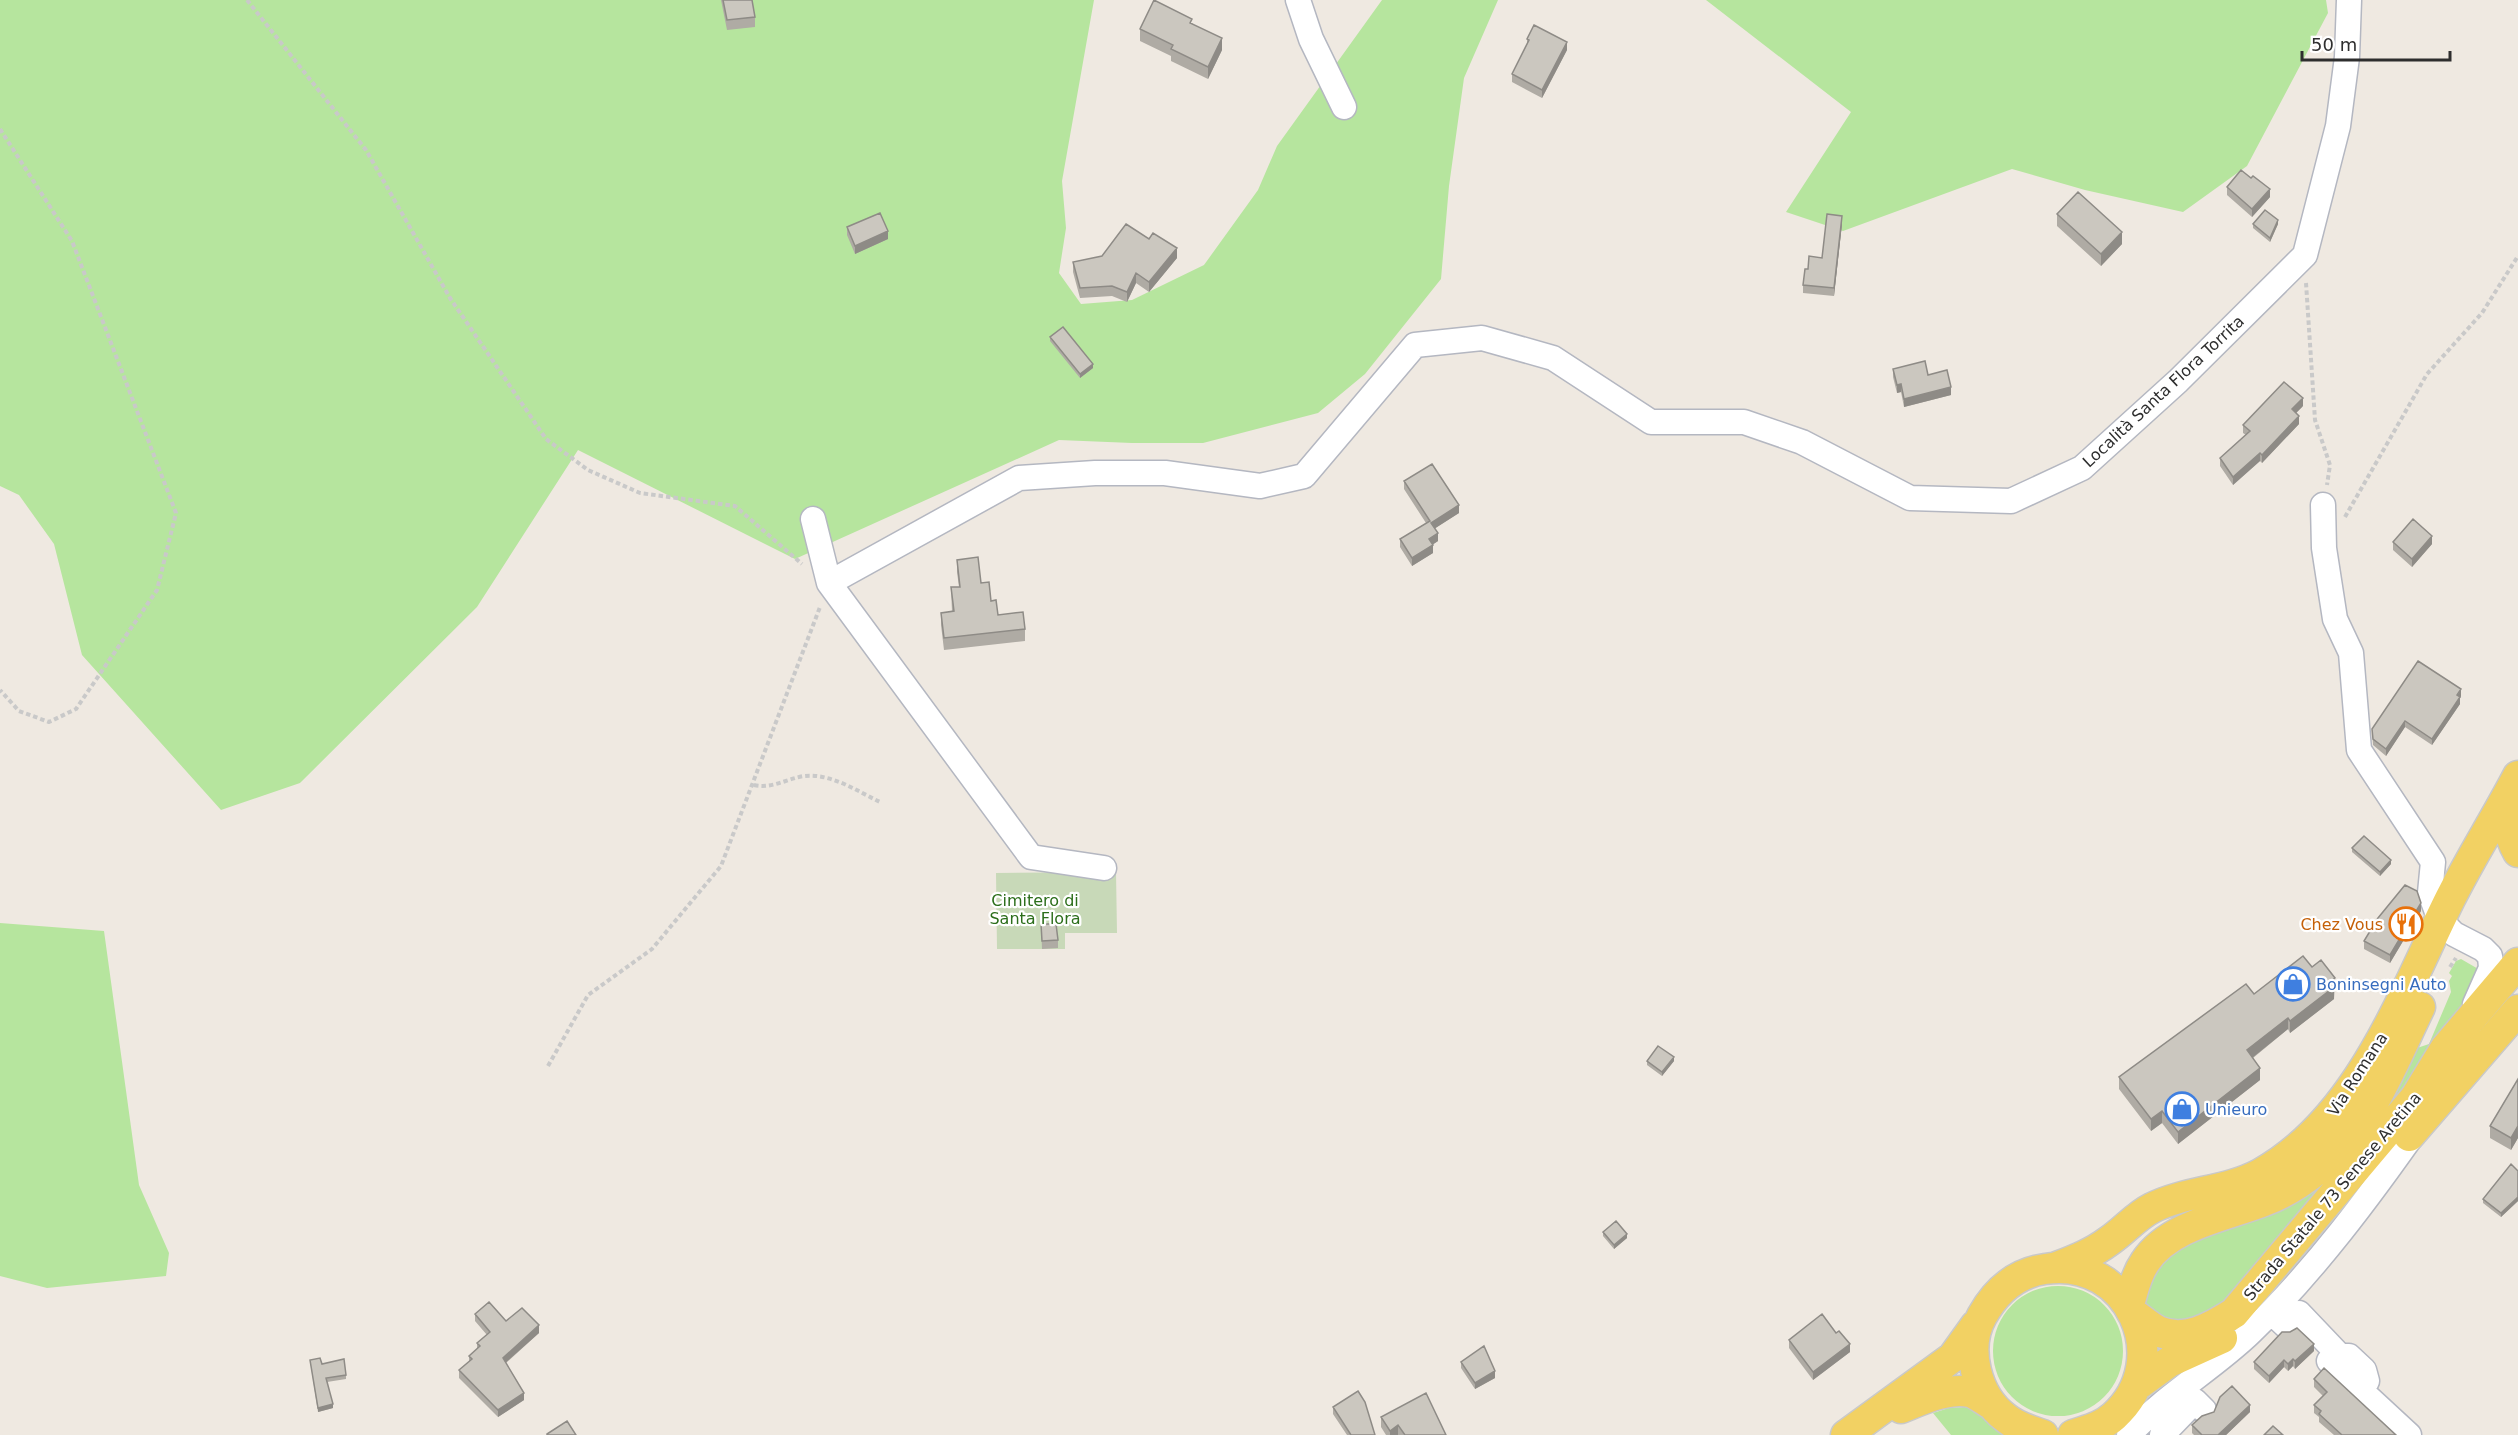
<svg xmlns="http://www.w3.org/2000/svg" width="2518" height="1435" viewBox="0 0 2518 1435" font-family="'DejaVu Sans',sans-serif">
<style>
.green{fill:#b6e59e}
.cemetery{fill:#c8d9b8}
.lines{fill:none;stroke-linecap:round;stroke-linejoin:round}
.minor-casing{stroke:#b4b7c1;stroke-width:27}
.major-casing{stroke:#c9c9c9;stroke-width:33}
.path{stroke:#c9c9c9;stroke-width:4;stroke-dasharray:4.5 3;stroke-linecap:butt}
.minor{stroke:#fff;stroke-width:24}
.major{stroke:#f2d163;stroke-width:30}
.wall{fill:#afaba4}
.shaded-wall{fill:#8e8b86}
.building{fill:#cbc7bf;stroke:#8e8b86;stroke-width:1.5}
.labels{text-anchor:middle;stroke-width:4.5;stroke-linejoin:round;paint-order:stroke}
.street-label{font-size:16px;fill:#2e2e2e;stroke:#fff}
.park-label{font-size:16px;fill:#2c6e1b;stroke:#fff}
.food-label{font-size:16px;fill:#c56008;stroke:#fff;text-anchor:end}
.shop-label{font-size:16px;fill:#366cbe;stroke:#fff;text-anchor:start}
</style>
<rect width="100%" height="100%" fill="#efe9e1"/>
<!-- green -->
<path class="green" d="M0,0H1094L1062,181L1066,228L1059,273L1081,304L1132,300L1204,265L1258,190L1277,146L1382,0H1498L1464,78L1449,186L1441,279L1365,374L1318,413L1203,443H1132L1059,440L795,559L578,450L477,607L300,783L221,810L82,655L54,544L19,495L0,486Z
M1706,0H2326L2328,13L2247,166L2183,212L2085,190L2012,169L1843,231L1786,212L1851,112Z
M0,923L104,931L139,1185L169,1253L166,1276L47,1288L0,1276Z
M2461,959L2480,970L2457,1023L2314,1205L2212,1315L2168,1324L2142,1302L2147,1274L2167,1252L2296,1192L2402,1053L2429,1044L2451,992L2449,981L2452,976L2449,973L2456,961Z
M1993 1351a65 65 0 1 1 130 0a65 65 0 1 1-130 0Z
M1965,1407L1979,1412L2005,1435H1951L1933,1413L1949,1408Z"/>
<!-- cemetery -->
<path class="cemetery" d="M1116,872L1117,933H1065V949H997L996,873Z"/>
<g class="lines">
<!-- minor casing -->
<g class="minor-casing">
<path id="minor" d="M1298,0L1311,39L1344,107
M2323,505L2324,548L2335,619L2351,653L2359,750L2433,862L2430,893L2440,920L2454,934L2483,949L2490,956L2491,968L2475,1004
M813,519L829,583L1031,857L1104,868
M829,583L1019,478L1095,473H1165L1260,486L1304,476L1415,345L1482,338L1553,358L1651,422H1744L1802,442L1910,498L2011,501L2082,468L2178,381L2305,255L2338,126L2347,57L2349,0
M2271,1312L2286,1326L2299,1313L2340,1356
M2361,1391L2367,1381L2364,1370L2349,1356H2340L2329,1361L2409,1435
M2129,1435C2165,1395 2213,1369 2251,1332C2315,1270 2370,1196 2421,1123
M2162,1435L2195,1401L2204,1410"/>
</g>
<!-- major casing -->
<g class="major-casing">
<path id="major" d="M2512,795C2509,816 2506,832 2518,852
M2409,1136L2518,1010
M2057,1267C2075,1260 2093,1253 2109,1241C2124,1231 2136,1216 2152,1208C2186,1191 2226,1192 2260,1174C2359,1119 2402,996 2450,899C2471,857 2496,818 2518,776
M2129,1305C2133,1290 2136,1275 2145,1262C2169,1225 2226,1216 2264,1201C2283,1194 2303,1181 2319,1168C2370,1128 2392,1064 2420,1007
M2135,1315C2142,1320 2150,1327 2158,1331C2185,1343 2212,1327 2234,1313L2415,1098L2445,1049L2518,963
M2136,1386L2169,1362L2222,1338
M1901,1408C1921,1400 1948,1387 1970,1392C1977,1394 1985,1401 1991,1404
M1846,1435L1953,1357L1976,1325
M2043,1435C2029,1430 2017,1427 2006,1418C1976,1396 1964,1348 1982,1316C1996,1291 2016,1273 2045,1269C2129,1256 2176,1360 2114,1416C2102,1427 2087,1430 2073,1435"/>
</g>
<!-- path -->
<path class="path" d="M247,0L366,150L450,298L546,439L588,470L640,493L735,506L802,564
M0,129L72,241L176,513L157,590L76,709L49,722L19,711L0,690
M2306,283L2315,420L2330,465L2327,485
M2345,517L2427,374L2482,313L2518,256
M754,785C772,789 786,779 804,776C831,773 857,791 880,802
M2450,967L2456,958
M548,1066L588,995L652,949L721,866L820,607"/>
<!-- minor -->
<use href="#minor" class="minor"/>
<!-- major -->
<use href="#major" class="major"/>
</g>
<!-- wall -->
<path class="wall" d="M721,0H752L755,17V27L727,30Z
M1192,23L1222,50L1208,79L1171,61V56L1140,41V29Z
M1527,39L1567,50L1542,98L1512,82V74L1527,45Z
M2227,187L2270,197L2252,217L2227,195Z
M2057,214L2122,244L2101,266L2057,226Z
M1842,224L1834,296L1803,293V285L1808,269L1822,258Z
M2253,224H2278L2270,242L2253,228Z
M847,227L888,239L855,254L847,235Z
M1177,258L1149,292L1136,283L1127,302L1112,296L1080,298L1073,272V262Z
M1050,337L1093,368L1080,378L1050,341Z
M1893,369L1928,375L1951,395L1904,407L1901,392L1897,393L1893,377Z
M2303,406L2296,413L2299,424L2262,463L2260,461L2233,485L2220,466V458L2246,435L2243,433V425Z
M1404,481L1459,513L1435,528L1438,541L1432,545L1433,553L1412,566L1400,547V539L1426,523L1404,489Z
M2393,542L2432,544L2412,567L2393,550Z
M957,560L981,583L998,615L1025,629V641L944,650L941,625V613L952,612L951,587H959L957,572Z
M2461,696L2460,698V704L2432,745L2405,727L2386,756L2373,745L2372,729Z
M2352,848L2391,864L2380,876L2352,852Z
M2421,911L2390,963L2364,949V941Z
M1041,924L1058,940V948L1042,949Z
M2312,967L2335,990L2334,991V999L2290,1033L2288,1029L2253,1058L2260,1080L2178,1144L2162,1123L2151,1131L2119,1089V1077L2254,994Z
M1647,1061H1674L1662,1076L1647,1065Z
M2518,1079V1138L2511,1150L2490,1138V1126Z
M2518,1171V1201L2501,1217L2483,1203V1199Z
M1603,1232L1627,1238L1614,1249L1603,1236Z
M475,1314L506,1321L539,1333L506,1363L524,1400L498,1417L459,1378V1370L469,1362V1356L477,1349V1343L487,1335L475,1321Z
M1789,1340L1850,1352L1813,1380L1789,1348Z
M2314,1351L2295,1369L2293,1366L2288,1371L2284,1367L2269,1383L2254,1369V1362Z
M310,1360L322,1364L346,1375V1379L327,1382L333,1408L318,1412Z
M1461,1362L1495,1378L1475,1389L1461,1368Z
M2314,1379L2396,1435H2334L2319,1422V1417L2314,1413V1405L2323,1396L2314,1387Z
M1333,1407L1375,1435H1347L1333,1414Z
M2214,1412H2250L2226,1435H2194L2192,1433V1425Z
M1381,1417L1446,1435H1386L1381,1427Z"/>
<!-- shaded-wall -->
<path class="shaded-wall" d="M1222,38V50L1208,79V67Z
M1567,42V50L1542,98V90Z
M2270,189V197L2252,217V209Z
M1842,216V224L1834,296V288Z
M2278,220V224L2270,242V238Z
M888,231V239L855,254V246Z
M2122,232V244L2101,266V254Z
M1177,248V258L1149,292V282Z
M1136,273V283L1127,302V292Z
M1093,364V368L1080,378V374Z
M1901,384V392L1897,393V385Z
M1951,387V395L1904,407V399Z
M2303,398V406L2292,417V409Z
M2299,416V424L2262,463V455Z
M2260,453V461L2233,485V477Z
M1459,505V513L1431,531V523Z
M1438,533V541L1429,547V539Z
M2432,536V544L2412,567V559Z
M1433,545V553L1412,566V558Z
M2461,689V696L2460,698V704L2432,745V739Z
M2405,721V727L2386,756V749Z
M2391,860V864L2380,876V872Z
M2421,903V911L2390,963V955Z
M2335,978L2334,999L2290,1033V1021Z
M2288,1018V1029L2247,1062V1050Z
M1674,1057V1061L1662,1076V1072Z
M2260,1068V1080L2178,1144V1132Z
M2162,1111V1123L2151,1131V1119Z
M2518,1126V1138L2511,1150V1138Z
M2518,1197V1201L2501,1217V1213Z
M1627,1234V1238L1614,1249V1245Z
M539,1325V1333L503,1365V1358Z
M1850,1344V1352L1813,1380V1372Z
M2314,1344V1351L2295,1369V1361Z
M2293,1359V1366L2288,1371V1364Z
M2284,1360V1367L2269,1383V1376Z
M1495,1371V1378L1475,1389V1383Z
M524,1393V1400L498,1417V1410Z
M333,1404V1408L318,1412V1408Z
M2250,1405V1412L2226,1435H2218Z
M1398,1425V1435H1390V1431Z"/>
<!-- building -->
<path class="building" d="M723,0H752L755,17L727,20Z
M1154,0L1192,19L1190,23L1222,38L1208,67L1171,49L1173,45L1140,29Z
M1534,25L1567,42L1542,90L1512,74L1529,40L1527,39Z
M2241,170L2251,178L2253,176L2270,189L2252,209L2227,187Z
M2078,192L2122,232L2101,254L2057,214Z
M2265,210L2278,220L2270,238L2253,224Z
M880,213L888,231L855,246L847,227Z
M1827,214L1842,216L1834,288L1803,285L1805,269H1808L1809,256L1822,258Z
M1126,224L1149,239L1153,233L1177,248L1149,282L1136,273L1127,292L1112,286L1080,288L1073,262L1102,256Z
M1063,327L1093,364L1080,374L1050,337Z
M1925,361L1928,375L1947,370L1951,387L1904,399L1901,384L1897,385L1893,369Z
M2284,382L2303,398L2292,409L2299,416L2262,455L2260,453L2233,477L2220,458L2250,431L2243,425Z
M1432,464L1459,505L1431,523L1438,533L1429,539L1433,545L1412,558L1400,539L1430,521L1404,481Z
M2413,519L2432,536L2412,559L2393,542Z
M978,557L981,583L989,582L991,601L996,600L998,615L1023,612L1025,629L944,638L941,613L954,611L951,587H960L957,560Z
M2418,661L2461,689L2457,695L2460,697L2432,739L2405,721L2386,749L2373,739L2372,729Z
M2364,836L2391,860L2380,872L2352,848Z
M2405,885L2417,891L2421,903L2390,955L2364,941L2378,918Z
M1041,924H1056L1058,940L1042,941Z
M2303,956L2312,967L2321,960L2335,978L2330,982L2334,987L2290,1021L2288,1018L2247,1050L2260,1068L2178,1132L2162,1111L2151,1119L2119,1077L2246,984L2254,994Z
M1658,1046L1674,1057L1662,1072L1647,1061Z
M2518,1079V1126L2511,1138L2490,1126Z
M2511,1164L2518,1171V1197L2501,1213L2483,1199Z
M1616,1221L1627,1234L1614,1245L1603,1232Z
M489,1302L506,1321L522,1308L539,1325L503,1358L524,1393L498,1410L459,1370L472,1359L469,1356L480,1346L477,1343L490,1332L475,1314Z
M1822,1314L1836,1333L1839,1331L1850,1344L1813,1372L1789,1340Z
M2297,1328L2314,1344L2295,1361L2293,1359L2288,1364L2284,1360L2269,1376L2254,1362L2282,1332H2290Z
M1484,1346L1495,1371L1475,1383L1461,1362Z
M320,1358L322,1364L344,1359L346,1375L326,1378L333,1404L318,1408L310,1360Z
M2324,1368L2396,1435H2342L2319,1414L2321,1411L2314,1405L2327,1392L2314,1379Z
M2232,1386L2250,1405L2218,1435H2202L2192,1425L2202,1416L2214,1412L2220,1397Z
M1358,1391L1365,1402L1375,1435H1351L1333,1407Z
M1426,1393L1446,1435H1405L1398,1425L1390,1431L1381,1417Z
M567,1421L576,1435H547V1434Z
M2273,1426L2283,1435H2264Z"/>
<!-- icons -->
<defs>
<g id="restaurant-ring" transform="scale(1.725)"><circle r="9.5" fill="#fff" stroke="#e8710a" stroke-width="1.5"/><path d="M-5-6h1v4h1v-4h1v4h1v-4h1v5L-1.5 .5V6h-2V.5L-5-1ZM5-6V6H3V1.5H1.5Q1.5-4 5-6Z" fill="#e8710a"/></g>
<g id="shop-ring" transform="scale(1.725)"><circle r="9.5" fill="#fff" stroke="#3f7fe0" stroke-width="1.5"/><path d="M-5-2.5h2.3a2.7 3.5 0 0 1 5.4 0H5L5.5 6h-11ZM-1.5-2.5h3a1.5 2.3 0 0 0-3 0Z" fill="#3f7fe0"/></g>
</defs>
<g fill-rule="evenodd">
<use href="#restaurant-ring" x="2406" y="924"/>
<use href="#shop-ring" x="2293" y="984"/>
<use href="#shop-ring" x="2182" y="1109"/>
</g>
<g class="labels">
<!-- street labels -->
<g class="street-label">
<text transform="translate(2163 391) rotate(-43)" y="6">Località Santa Flora Torrita</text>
<text transform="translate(2357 1074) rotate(-57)" y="6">Via Romana</text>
<text transform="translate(2332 1196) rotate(-50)" y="6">Strada Statale 73 Senese Aretina</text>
</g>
<!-- park labels -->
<g class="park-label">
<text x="1035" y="906">Cimitero di<tspan x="1035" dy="18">Santa Flora</tspan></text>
</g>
<!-- food labels -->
<g class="food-label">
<text x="2383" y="930">Chez Vous</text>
</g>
<!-- shop labels -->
<g class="shop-label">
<text x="2316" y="990">Boninsegni Auto</text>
<text x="2205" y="1115">Unieuro</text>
</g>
</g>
<!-- scale -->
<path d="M2302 51v9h148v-9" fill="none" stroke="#2e2e2e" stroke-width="3"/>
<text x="2311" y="51" font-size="18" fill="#2e2e2e" stroke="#ffffff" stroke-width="4.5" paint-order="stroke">50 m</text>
</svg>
